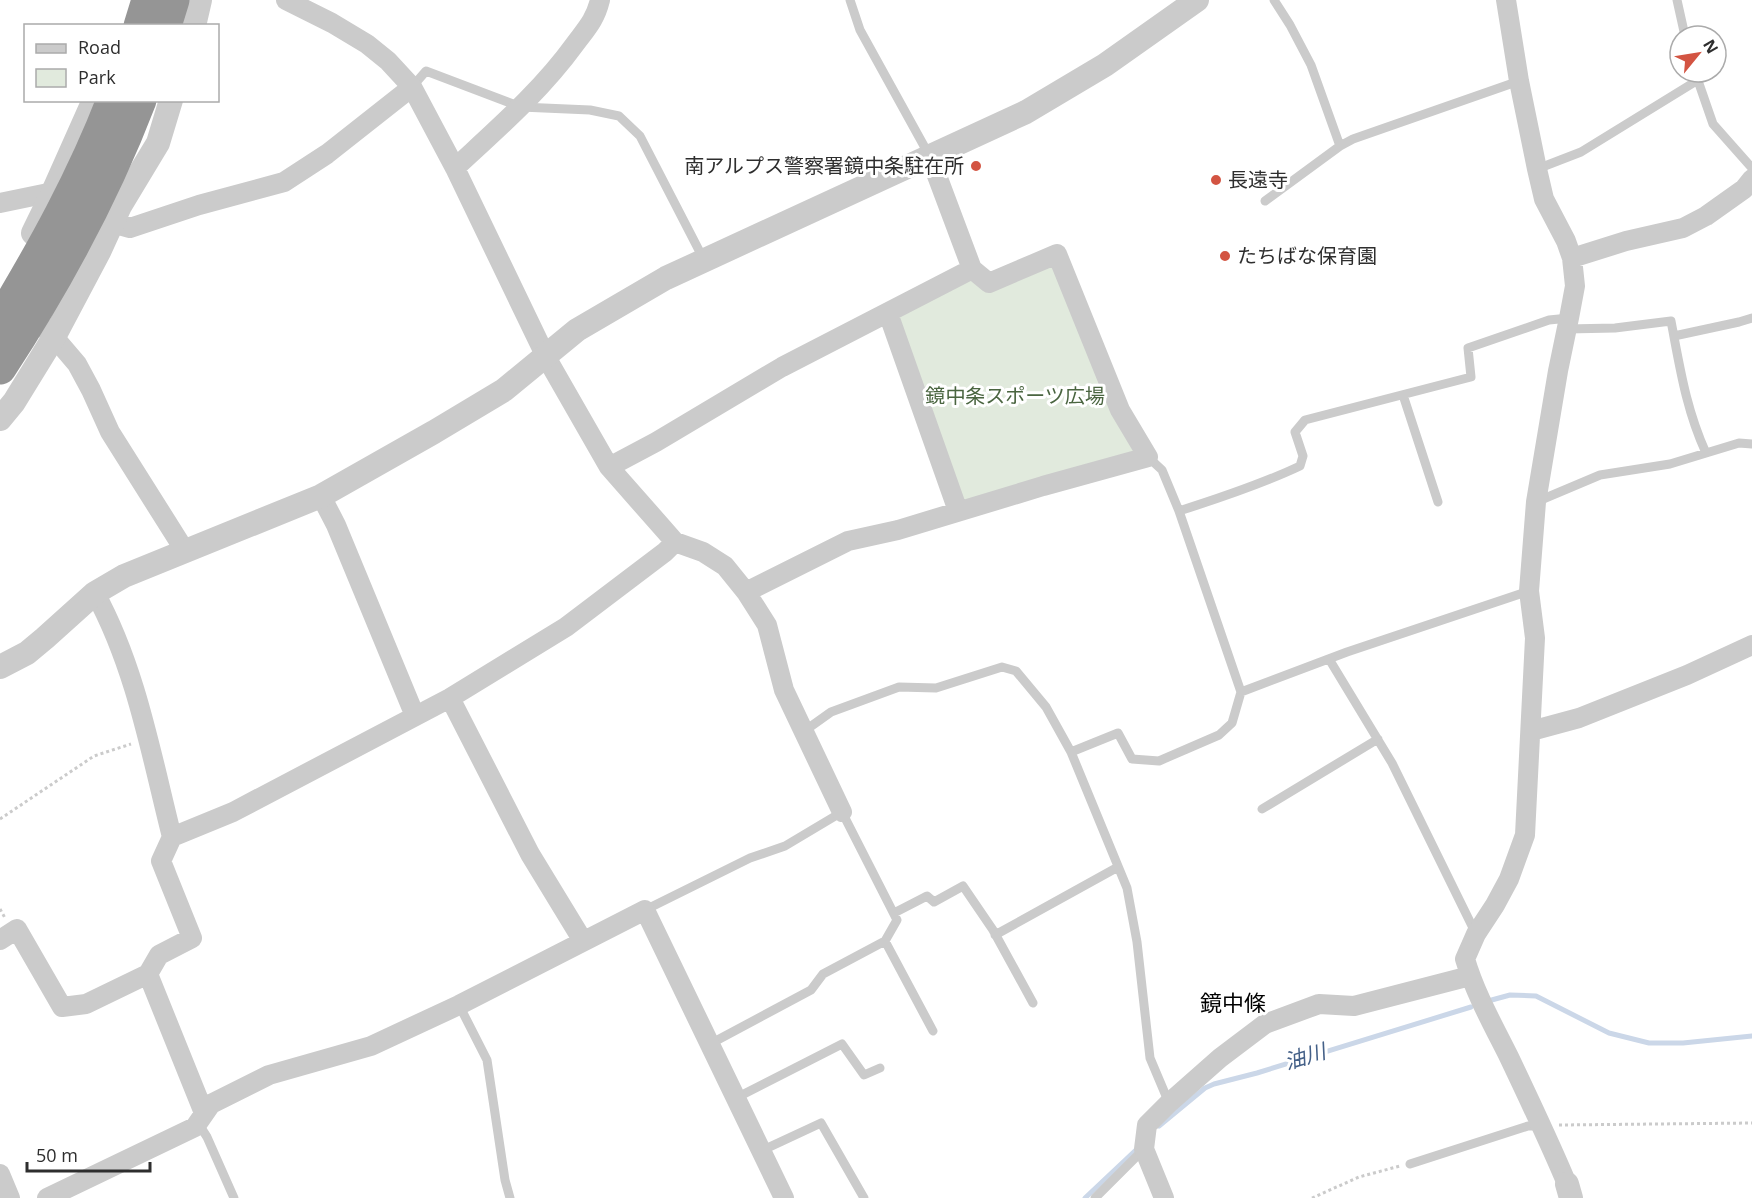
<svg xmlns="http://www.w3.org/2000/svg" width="1752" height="1198" viewBox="0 0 1752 1198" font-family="'Open Sans','Noto Sans JP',sans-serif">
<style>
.green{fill:#e1eadd}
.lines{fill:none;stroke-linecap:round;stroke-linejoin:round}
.stream{stroke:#cbd7e8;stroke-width:5}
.path{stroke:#cbcbcb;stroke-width:3;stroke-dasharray:3 3;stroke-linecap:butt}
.service{stroke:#cbcbcb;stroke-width:9}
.minor{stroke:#cbcbcb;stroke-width:20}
.tertiary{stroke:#cbcbcb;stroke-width:24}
.motorway{stroke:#959595;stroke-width:33}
.motorway-bridge{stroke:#959595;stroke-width:33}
.poi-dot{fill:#d35442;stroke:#fff;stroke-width:2}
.labels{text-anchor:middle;stroke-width:6;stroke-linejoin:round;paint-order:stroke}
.poi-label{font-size:20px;fill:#2e2e2e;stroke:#fff;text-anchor:start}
.park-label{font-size:20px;fill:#4a6540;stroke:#fff}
.water-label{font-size:21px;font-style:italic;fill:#446088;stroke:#fff}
.quarter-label{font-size:22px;fill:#000;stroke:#fff}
</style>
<rect width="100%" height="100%" fill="#fff"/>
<!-- green -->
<path class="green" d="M1057,254L1139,459L958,511L888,313L972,269L990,283Z"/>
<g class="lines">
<!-- stream -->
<path class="stream" d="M1488,1001L1510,995L1536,996L1609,1033L1649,1043H1683L1752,1036
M1159,1126L1205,1088L1214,1084L1257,1073L1471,1007
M1085,1198L1137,1149"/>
<!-- path -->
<path class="path" d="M0,819L94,756L131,744
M0,909L5,918
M1559,1125L1752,1123
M1312,1198L1359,1177L1400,1166"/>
<!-- service -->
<path class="service" d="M850,0L860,30L929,155
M1274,0L1290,25L1311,65L1340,146
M1677,0L1685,36
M1695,72L1713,124L1752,168
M412,87L426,71L521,107L590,110L619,116L640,136L704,260
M1537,169L1581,152L1698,80
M1265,201L1340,146L1353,139L1519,81
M1567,329L1615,328L1671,321C1680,368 1686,409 1706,453
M1674,336L1739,322L1752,318
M1403,395L1438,502
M1148,457L1162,470L1179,511L1241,692L1347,652L1529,591
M1536,502L1600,475L1670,464L1739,443L1752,444
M1179,511C1220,498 1262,484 1300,466L1303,456L1295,432L1305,420L1471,377L1468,348L1549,320L1569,318
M1329,659L1392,763L1476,934
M803,732L831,712L899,687L936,688L1002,667L1016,671L1046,707L1071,752L1127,888L1137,942L1150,1058L1169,1103
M1071,752L1118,733L1132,759L1159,761L1219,735L1232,723L1241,692
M1262,809L1378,739
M645,910L750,858L785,846L842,812L897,920L885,941L823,974L811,990L710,1044
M894,913L927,896L934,902L963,886L993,930L1033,1003
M995,935L1118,867
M885,941L933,1031
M459,1005L487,1060L505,1180L510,1198
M736,1098L842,1044L864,1075L880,1068
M198,1123L207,1137L234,1198
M761,1151L821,1123L864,1198
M1410,1164L1528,1126H1543
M1095,1198L1144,1149"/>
<!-- minor -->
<path class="minor" d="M286,0L332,23L367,44L388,61L412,87L455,168L546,357L609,467L675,542L703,552L725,566L746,592L767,625L784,690L842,812
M1506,0L1519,81L1537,169L1544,199L1566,241L1572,258L1575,286L1569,318L1558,371L1536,502L1529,591L1535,638L1525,835L1509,879L1495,905L1476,934L1465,959C1475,993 1493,1025 1509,1057C1529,1099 1549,1141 1567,1184
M455,168C497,129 541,91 575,44C587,28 595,20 600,0
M0,203L53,192L62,195
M101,215L112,223L130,228L199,205L284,182L327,154L412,87
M1572,258L1626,241L1683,228L1706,216L1744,189L1752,179
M888,313L958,511
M44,328L54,337L77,364L91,390L110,432L185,551
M609,467L656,442L782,367L972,269
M321,496L336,525L415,716
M746,592L848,541L898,530L1043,486L1148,457L1120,410L1057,254L989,283L972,269L930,157
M95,593C136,668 151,754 172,837L161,861L192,938L159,955L148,974L204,1113
M450,698L530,854L583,941
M1531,731L1579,718L1687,675L1752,645
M172,837L233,812L450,698L566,627L665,552L675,542
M0,940L17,929L62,1007L86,1004L148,974
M0,1174L10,1198
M47,1198L195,1127L211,1104L269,1075L371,1046L459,1005L645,910L784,1198
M1164,1198L1144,1149L1147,1125L1169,1103L1220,1058L1265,1024L1319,1004L1354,1006L1470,976"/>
<!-- tertiary -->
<path class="tertiary" d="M194,26L200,0
M33,233L53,192L94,100
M0,419L14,402L54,337L99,252L120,206L158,143L171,100
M0,667L27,653L45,638L95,593L124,576L321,496L434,432L504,390L577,330L666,278L1026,112L1105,65L1197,0
M1567,1184L1571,1198"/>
<!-- motorway -->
<path class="motorway" d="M140,26L148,0
M165,26L173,0"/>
<!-- motorway-bridge -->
<path class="motorway-bridge" d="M0,321C43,250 83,178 113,100
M0,368C55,284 104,194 140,100"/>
</g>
<!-- markers -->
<g class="poi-dot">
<circle cx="976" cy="166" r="6"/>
<circle cx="1216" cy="180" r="6"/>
<circle cx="1225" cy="256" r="6"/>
</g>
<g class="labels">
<!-- poi labels -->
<g class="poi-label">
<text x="964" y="173" text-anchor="end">南アルプス警察署鏡中条駐在所</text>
<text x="1228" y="187">長遠寺</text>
<text x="1237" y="263">たちばな保育園</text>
</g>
<!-- park labels -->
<g class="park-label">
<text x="1015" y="403">鏡中条スポーツ広場</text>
</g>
<!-- water labels -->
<g class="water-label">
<text transform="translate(1305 1057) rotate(-17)" y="7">油川</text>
</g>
<!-- quarter labels -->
<g class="quarter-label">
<text x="1233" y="1011">鏡中條</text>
</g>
</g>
<!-- legend -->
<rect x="24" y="24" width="195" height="78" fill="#ffffff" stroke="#ababab" stroke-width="1.5"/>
<rect x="36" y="44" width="30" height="9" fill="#cbcbcb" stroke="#ababab" stroke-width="1.5"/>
<text x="78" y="54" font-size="18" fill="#2e2e2e">Road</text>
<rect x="36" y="69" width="30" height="18" fill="#e1eadd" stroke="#ababab" stroke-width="1.5"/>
<text x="78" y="84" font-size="18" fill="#2e2e2e">Park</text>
<!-- north arrow -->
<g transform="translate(1698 54) rotate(60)"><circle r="28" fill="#ffffff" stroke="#ababab" stroke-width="1.5"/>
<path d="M0-4.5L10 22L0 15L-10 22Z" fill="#d35442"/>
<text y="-9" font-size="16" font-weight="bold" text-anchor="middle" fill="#2e2e2e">N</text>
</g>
<!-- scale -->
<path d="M27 1162v9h123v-9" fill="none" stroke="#2e2e2e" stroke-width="3"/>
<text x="36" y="1162" font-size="18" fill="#2e2e2e" stroke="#ffffff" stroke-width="4.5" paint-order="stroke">50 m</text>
</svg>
